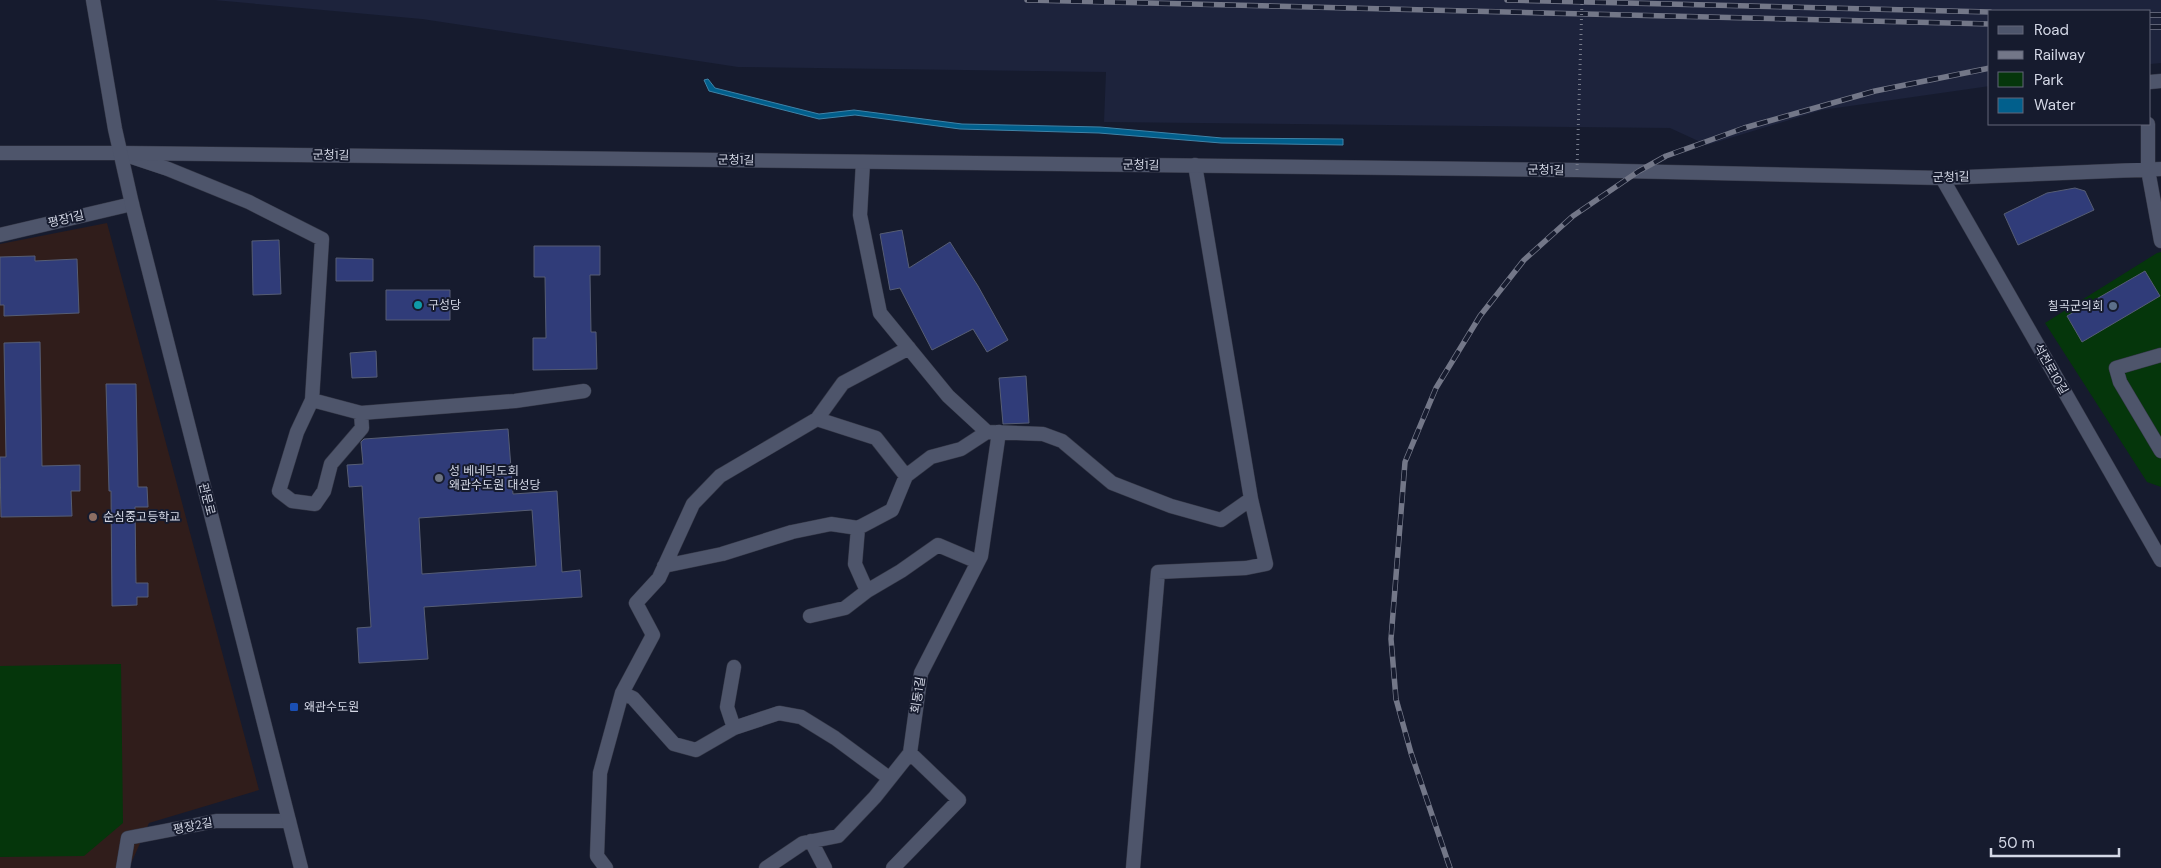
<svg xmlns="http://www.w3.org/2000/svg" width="2161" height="868" viewBox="0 0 2161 868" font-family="'DM Sans','Noto Sans KR',sans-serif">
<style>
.built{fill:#1d233c}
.education{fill:#301d1b}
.green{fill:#05360b}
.water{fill:#015f8c;stroke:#4083a7}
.building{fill:#303c79;stroke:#565d74;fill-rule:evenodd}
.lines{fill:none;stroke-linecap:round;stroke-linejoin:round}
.minor-casing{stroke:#353847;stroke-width:15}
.tertiary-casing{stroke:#353847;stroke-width:15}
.secondary-casing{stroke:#353847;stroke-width:15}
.minor{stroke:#4e556b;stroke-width:14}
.tertiary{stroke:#4e556b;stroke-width:14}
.secondary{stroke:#4e556b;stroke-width:14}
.rail-casing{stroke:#737788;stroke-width:5.5}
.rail{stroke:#161b2e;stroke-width:4;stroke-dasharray:11;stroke-linecap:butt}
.path-bridge{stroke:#757a8a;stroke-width:3;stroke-dasharray:1 4;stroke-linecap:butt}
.culture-dot{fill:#0f9aa8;stroke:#161b2e;stroke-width:2}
.service-dot{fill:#5c6f8a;stroke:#161b2e;stroke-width:2}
.worship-dot{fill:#6b7280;stroke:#161b2e;stroke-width:2}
.education-dot{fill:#8d6e63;stroke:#161b2e;stroke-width:2}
.transit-dot{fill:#1a4fb4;stroke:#161b2e;stroke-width:2}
.labels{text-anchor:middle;stroke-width:4;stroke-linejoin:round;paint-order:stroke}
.street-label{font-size:12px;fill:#d4d8e6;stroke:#161b2e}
.poi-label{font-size:12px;fill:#d4d8e6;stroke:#161b2e;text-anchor:start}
</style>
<rect width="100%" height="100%" fill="#161b2e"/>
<!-- built -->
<path class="built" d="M214,0H2161V63L2150,64V11H1990V86L1822,110L1707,145L1670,128L1104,122L1106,72L738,67L422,19Z"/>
<!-- education -->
<path class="education" d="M107,223L259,790L149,823L129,868H0V244Z"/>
<!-- green -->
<path class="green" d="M2161,252V487L2147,482L2045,323L2157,253Z
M121,664L123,823L84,856L0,857V666Z"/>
<!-- water -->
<path class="water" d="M708,79L715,88L819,114L854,110L962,124L1100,127L1222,138L1343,139V145L1221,143L1099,133L960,129L855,115L819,119L709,91L704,80Z"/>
<!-- building -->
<path class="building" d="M2075,188L2085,191L2094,210L2018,245L2004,214L2047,193Z
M902,230L909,268L950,242L978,286L1008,340L987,352L973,329L932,350L900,288L890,290L880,234Z
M279,240L281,294L253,295L252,241Z
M534,246H600V275H590L591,332H596L597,369L533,370V338H546L545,277H534Z
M35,256V261L77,259L79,313L4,316V305H0V257Z
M336,258L373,259V281H336Z
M2145,271L2160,296L2082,342L2067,316Z
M386,290H450V320H386Z
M40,342L42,466L80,465V491H71L72,516L1,517L0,457H6L4,343Z
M376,351L377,377L352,378L350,353Z
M1026,376L1029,423L1003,424L999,378Z
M106,384H136L138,487H147L148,507H135L136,583H148V597H137V605L112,606L111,491H109Z
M508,429L513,494L557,491L562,572L580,570L582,597L424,607L428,659L359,663L357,628L371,627L362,486L349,487L347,465L363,464L361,442L364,439ZM532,510L536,566L422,574L419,518Z"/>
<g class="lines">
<!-- minor casing -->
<g class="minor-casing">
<path id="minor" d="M2150,82L2161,81
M2148,124V170L2161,241
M0,153H120L168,169L249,202L322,239L312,400L361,413L515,401L584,391
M863,162L860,215L880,313L948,396L987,432L1043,434L1062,441L1112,483L1171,506L1221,520L1251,499L1195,165
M1942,178L2161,169
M0,235L132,204
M2161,355L2116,368L2120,382L2161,451
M312,400L297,432L279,491L292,501L315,504L324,491L331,464L362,428L361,413
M817,419L876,438L906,476
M858,528L855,564L867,591
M664,566L722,554L792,532L831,524L858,528L892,510L906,476L931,457L961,449L987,432
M810,616L845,608L867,591L901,571L938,545L978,562
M734,667L727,707L734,728
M622,693L633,698L674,744L696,750L734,728L779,713L801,717L835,738L889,778
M811,841L825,868
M123,868L128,838L216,821H289
M606,868L597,856L600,773L622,693L653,635L636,603L659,578L693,504L720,476L817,419L843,383L909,348
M766,868L803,843L838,836L875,797L910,753L921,673L981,556L999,432
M893,868L959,800L910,753
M1133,868L1158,572L1246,568L1266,564L1251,499"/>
</g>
<!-- tertiary casing -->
<g class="tertiary-casing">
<path id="tertiary" d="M120,153L1577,170L1942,178L2161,560"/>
</g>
<!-- secondary casing -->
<g class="secondary-casing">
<path id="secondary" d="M93,0L115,129L132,204L301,868"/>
</g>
<!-- minor -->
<use href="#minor" class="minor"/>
<!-- tertiary -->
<use href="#tertiary" class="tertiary"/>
<!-- secondary -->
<use href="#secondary" class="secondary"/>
<!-- rail casing -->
<g class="rail-casing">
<path id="rail" d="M1027,0L1990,24
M1507,0L1990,12
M2150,15H2161
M2150,27H2161
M1450,868L1411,753L1396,699L1391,639L1405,462L1436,388L1480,316L1524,260L1573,216L1639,171L1666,156L1744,128L1875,91L1990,68"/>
</g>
<!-- rail -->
<use href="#rail" class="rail"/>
<!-- path-bridge -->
<path class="path-bridge" d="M1577,170L1582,0"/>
</g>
<!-- markers -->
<circle class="culture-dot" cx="418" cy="305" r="5"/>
<circle class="service-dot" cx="2113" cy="306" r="5"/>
<circle class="worship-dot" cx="439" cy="478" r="5"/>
<circle class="education-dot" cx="93" cy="517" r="5"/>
<rect class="transit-dot" x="289" y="702" width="10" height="10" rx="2.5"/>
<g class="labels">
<!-- street labels -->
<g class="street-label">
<text transform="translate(331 155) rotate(1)" y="4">군청1길</text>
<text transform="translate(736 160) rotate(1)" y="4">군청1길</text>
<text transform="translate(1141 165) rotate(1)" y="4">군청1길</text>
<text transform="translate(1546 170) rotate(1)" y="4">군청1길</text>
<text transform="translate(1951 177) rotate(-1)" y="4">군청1길</text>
<text transform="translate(66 219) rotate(-13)" y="4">평장1길</text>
<text transform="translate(2051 369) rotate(60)" y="4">석전로10길</text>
<text transform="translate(207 499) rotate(76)" y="4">관문로</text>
<text transform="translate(918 695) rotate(-81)" y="4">회동1길</text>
<text transform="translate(193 826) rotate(-11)" y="4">평장2길</text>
</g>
<!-- poi labels -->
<g class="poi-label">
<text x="428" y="309">구성당</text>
<text x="2103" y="310" text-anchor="end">칠곡군의회</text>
<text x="449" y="475">성 베네딕도회<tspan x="449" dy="14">왜관수도원 대성당</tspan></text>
<text x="103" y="521">순심중고등학교</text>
<text x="304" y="711">왜관수도원</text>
</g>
</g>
<!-- legend -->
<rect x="1988" y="10" width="162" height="115" fill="#161b2e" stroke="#626778"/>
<rect x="1998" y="26" width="25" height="8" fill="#4e556b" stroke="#626778"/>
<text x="2034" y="35" font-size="15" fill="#d4d8e6">Road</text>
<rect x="1998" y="51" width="25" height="8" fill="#737788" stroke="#626778"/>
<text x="2034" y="60" font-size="15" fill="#d4d8e6">Railway</text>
<rect x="1998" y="72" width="25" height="15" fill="#05360b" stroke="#626778"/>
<text x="2034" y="85" font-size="15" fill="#d4d8e6">Park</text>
<rect x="1998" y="98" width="25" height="15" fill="#015f8c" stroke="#626778"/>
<text x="2034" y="110" font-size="15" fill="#d4d8e6">Water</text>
<!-- scale -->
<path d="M1991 848v8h128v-8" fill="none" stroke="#d4d8e6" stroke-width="2.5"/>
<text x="1998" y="848" font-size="15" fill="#d4d8e6" stroke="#161b2e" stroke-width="4" paint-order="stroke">50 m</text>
</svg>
